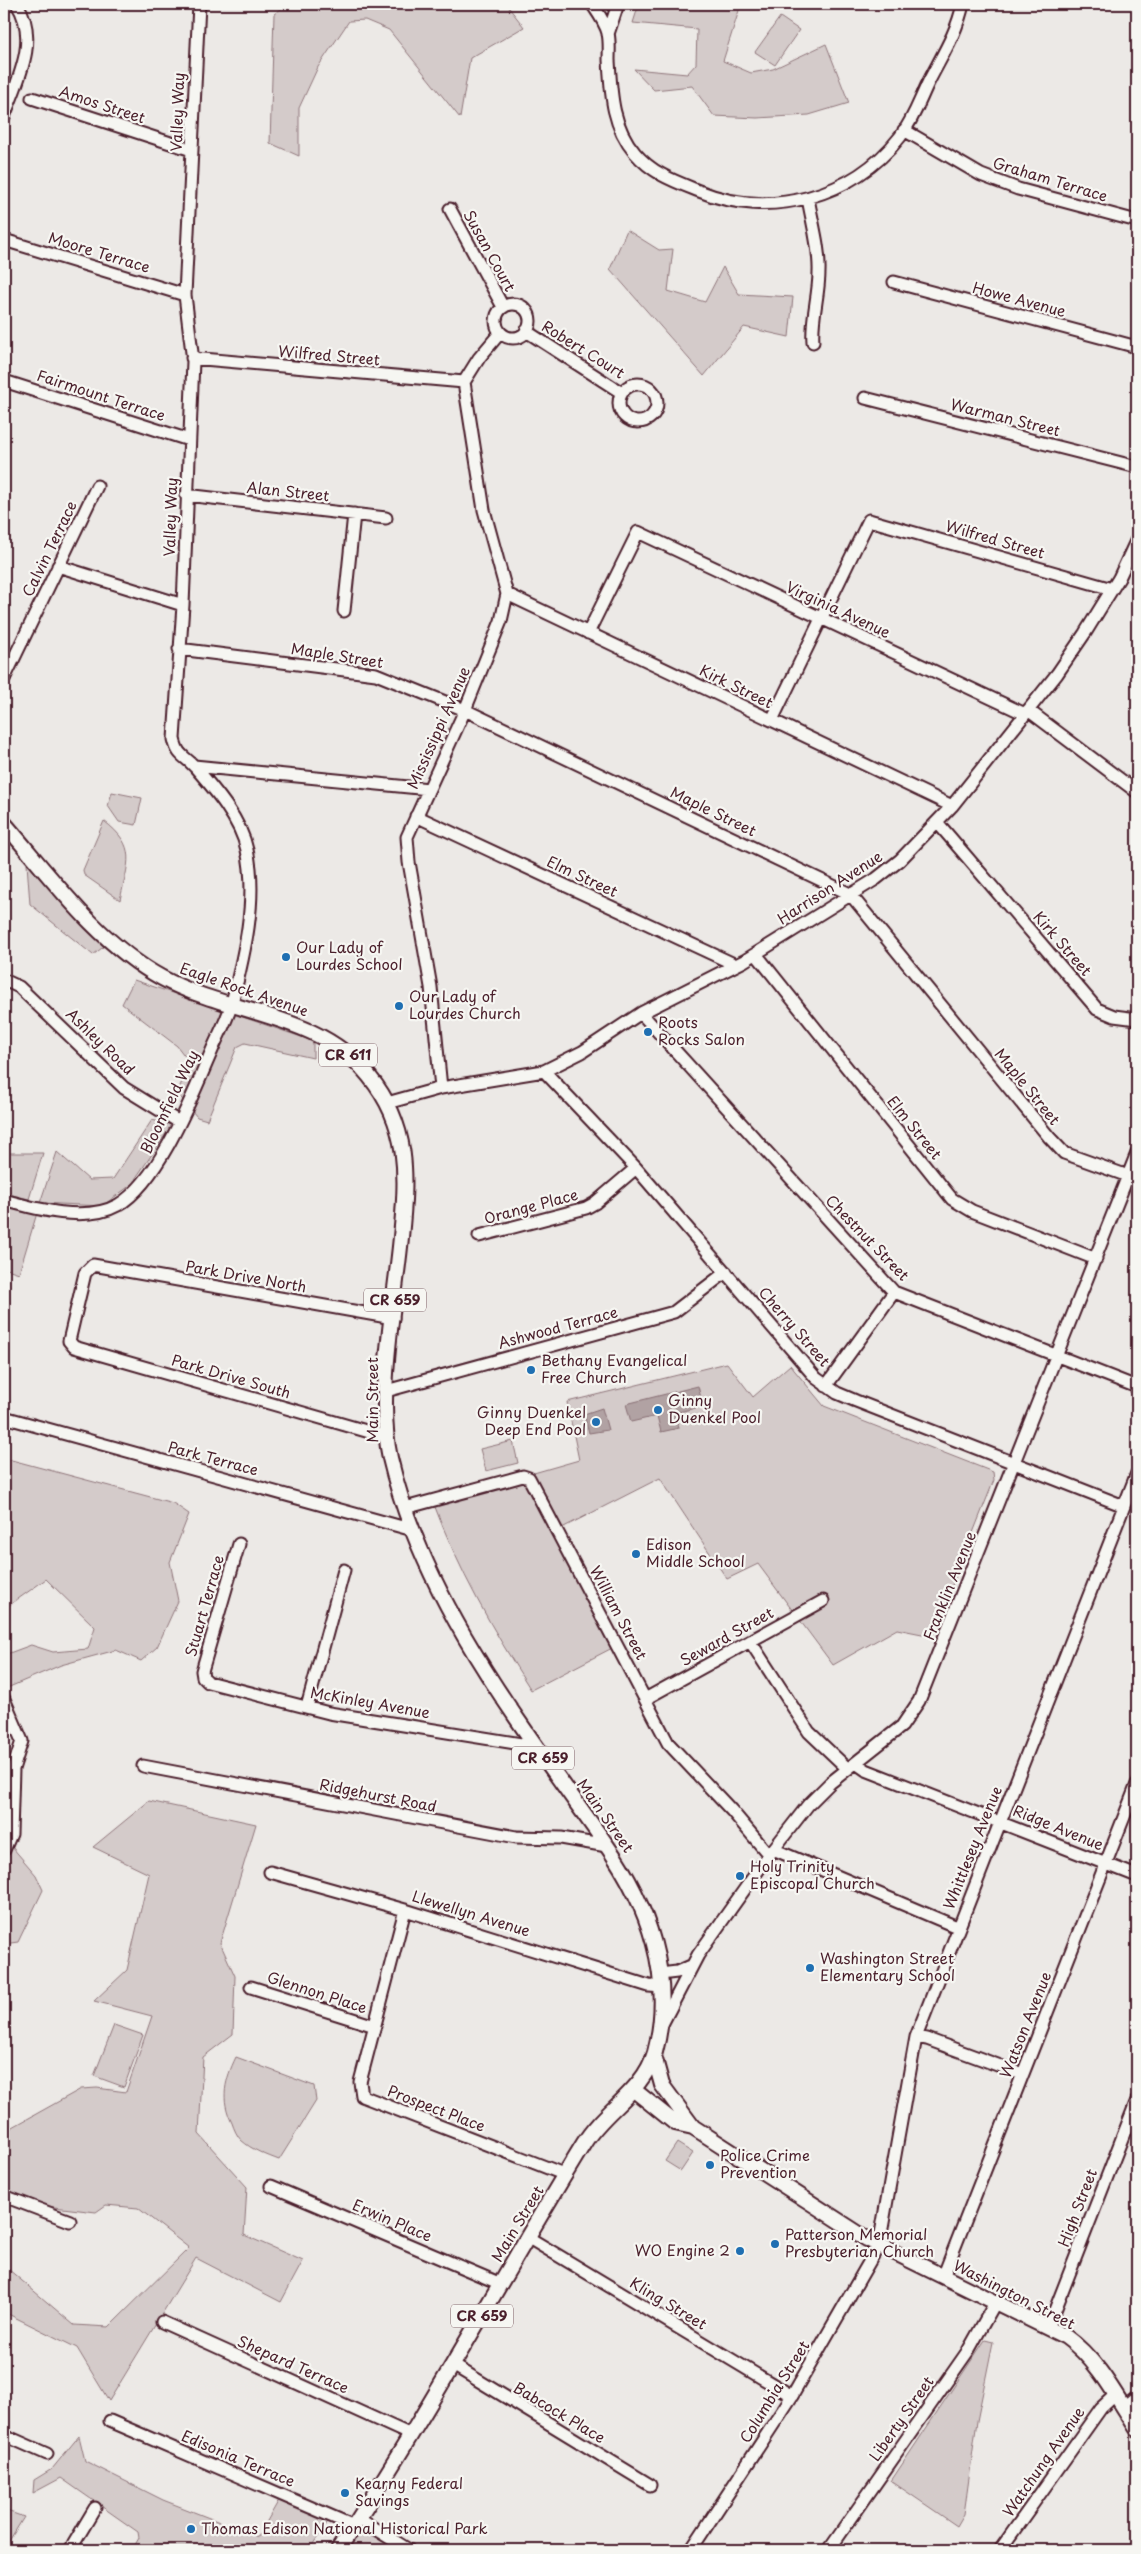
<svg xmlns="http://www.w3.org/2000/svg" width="1141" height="2554" viewBox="0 0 1141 2554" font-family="'Playpen Sans',sans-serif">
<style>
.green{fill:#d4cbca;stroke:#8f757a}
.water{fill:#b1a2a3;stroke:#886e73}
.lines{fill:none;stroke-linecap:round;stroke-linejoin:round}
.minor-casing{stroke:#4a1f2b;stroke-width:15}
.major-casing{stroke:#4a1f2b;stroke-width:18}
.minor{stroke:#f6f6f2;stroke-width:11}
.major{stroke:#f6f6f2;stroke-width:14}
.poi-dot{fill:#1f6fb2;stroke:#f6f6f2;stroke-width:2}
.labels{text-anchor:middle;stroke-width:4.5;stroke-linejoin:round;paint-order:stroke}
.shield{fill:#f6f6f2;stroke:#7e6067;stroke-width:1}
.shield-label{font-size:14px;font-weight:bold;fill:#4a1f2b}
.street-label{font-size:15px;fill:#4a1f2b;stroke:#f6f6f2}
.poi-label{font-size:15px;fill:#4a1f2b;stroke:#f6f6f2;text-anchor:start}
</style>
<rect width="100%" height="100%" fill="#ece9e6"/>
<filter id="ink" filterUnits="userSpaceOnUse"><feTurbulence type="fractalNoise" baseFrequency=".02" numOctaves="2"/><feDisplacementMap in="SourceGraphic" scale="10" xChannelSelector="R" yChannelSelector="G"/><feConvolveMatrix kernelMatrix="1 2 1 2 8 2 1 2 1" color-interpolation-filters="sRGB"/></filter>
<g filter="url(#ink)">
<!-- green -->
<path class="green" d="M288,4H506L524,27L470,58L460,118L389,30L365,20L349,21L318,67L299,108V156L270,143L274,14Z
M639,4H741L723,61L751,73L773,69L826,44L849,103L809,115L757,118L714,116L692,86L654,90L634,69L687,74L696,64L697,29L633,23Z
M780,17L799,30L775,65L755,52Z
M627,230L659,250L673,249L668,291L705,302L723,267L739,294L793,297L789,337L744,327L704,376L610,269Z
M112,792L142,798L136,825L119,822L108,806Z
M104,821C138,847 128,862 120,900L84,875L83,870Z
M27,864L107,944L93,955L30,904Z
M134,980L313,1041V1058L245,1043L237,1047L207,1120L197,1117L177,1093L190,1063L177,1046L122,1004Z
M152,1120L172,1125L131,1185L102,1206L40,1203L57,1152L89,1180L113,1179Z
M4,1153H43L29,1199L4,1193Z
M4,1204L37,1213L19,1273L4,1268Z
M727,1363L753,1397L790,1365L824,1406L993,1472L994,1480L932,1636L897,1629L833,1665L758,1564L727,1579L660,1478L558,1530L618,1645L531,1690C492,1629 459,1571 433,1502L579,1460L567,1402Z
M513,1441L518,1463L486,1471L480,1449Z
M4,1458L173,1503L189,1514L170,1562L178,1601L157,1647L141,1661L116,1650L61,1665L7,1688L4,1681V1655L31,1645L53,1652L88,1649L95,1627L46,1579L4,1609Z
M149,1801L256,1824L220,1943L235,1976L233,2034L203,2057L199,2134L247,2187L244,2235L303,2261L281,2302L196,2258L109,2401L77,2348L4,2312V2270L8,2269L74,2325L109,2327L189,2248L138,2208L106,2205L96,2212L29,2204L4,2194V2139L11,2128L81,2089L97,2088L126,2092L152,2016L94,2001L127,1970L149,1874L93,1847Z
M12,1847L36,1875L43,1890L18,1942L4,1944V1861Z
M114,2025L143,2035L124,2087L94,2076Z
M236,2057L314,2086L316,2101L279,2160C266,2155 252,2150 241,2140C237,2136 234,2129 232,2123C220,2099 225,2080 236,2057Z
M677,2143L693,2153L681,2171L665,2161Z
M985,2340L993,2342L977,2421L964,2514L957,2526L891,2481Z
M79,2436L85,2461L163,2500L258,2537L279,2500L329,2520L309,2550H132L139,2538L138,2532L61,2478L33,2493L34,2480L52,2469Z
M4,2510L24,2517L4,2549Z
M362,2528L397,2550H347Z"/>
<!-- water -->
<path class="water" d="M698,1386L703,1406L675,1413L679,1428L661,1432L657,1416L631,1422L626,1404Z
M602,1408L608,1430L589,1433L584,1414Z"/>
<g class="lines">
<!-- minor casing -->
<g class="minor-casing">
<path id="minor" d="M592,4C598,13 605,22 608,33C610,42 609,51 609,60C611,94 612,126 635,153C653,174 674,181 699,191C770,220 853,197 900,137C913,120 919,102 928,83C941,57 957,33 963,4
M608,34L618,4
M32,98L192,150
M4,117C17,81 40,40 17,4
M904,130L981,175L1018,189L1137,221
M808,198C812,222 820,248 819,272C819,296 811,318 813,342
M450,209L503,307
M4,240L185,295
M894,282L1137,347
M496 321a17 17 0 1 1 34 0a17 17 0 1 1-34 0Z
M526,331L622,393
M192,358L464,382
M4,381L189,440
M464,382L479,358L500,333
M619 403a19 19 0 1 1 38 0a19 19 0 1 1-38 0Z
M865,398L1137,467
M186,495L386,518
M58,566L183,605
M507,594L952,806
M344,611L354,514
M588,633L638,532L1025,714
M179,649L376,674L465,710L850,894L1049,1137L1064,1153L1128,1176
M4,679L97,486
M1028,710L1137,792
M772,720L869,520L1112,589
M194,766L429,789
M416,816L736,965
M937,822L1097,1009L1114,1016L1137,1019
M756,954L952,1199L972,1211L1096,1259
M4,980L19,987L124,1088L179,1122
M641,1013L894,1292L1137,1387
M544,1071L636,1168L816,1378L837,1393L856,1401L1124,1506
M441,1088L431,987L409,862L407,837L465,710L501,621L507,594L484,510L464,382
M387,1103L441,1088L544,1071L582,1052L641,1013L744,961L876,879L900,860L952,806L1057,674L1085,633L1119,578L1137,539
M4,1200C36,1209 86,1223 118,1205C160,1181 194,1092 213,1048C219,1034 228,1018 232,1003C244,955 258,899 247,850C241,820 215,790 195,767C184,755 178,757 174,739L183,605L193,361L185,295L199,4
M479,1236L586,1208L595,1203L636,1168
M826,1386L894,1292
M386,1391L674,1312L726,1272
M4,1417L413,1530
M387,1437L74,1347L69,1341L85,1273L93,1265L393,1318
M405,1508L523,1476L529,1478L668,1743L732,1811L769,1855
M239,1544L202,1671L203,1677L208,1682L329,1713L534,1746
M750,1641L809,1732L848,1769
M4,1699L22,1741L13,1769L11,1834L4,1850
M645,1699L823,1601
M307,1707L344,1570
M856,1763L866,1770L1137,1876
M143,1766L516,1837L561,1838L607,1846
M773,1849L957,1927
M270,1872L405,1910L649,1986L662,1987
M405,1910L360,2082L362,2096L566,2175
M660,1974L677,1972L691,1966
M251,1987L375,2026
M660,2028L698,1955L769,1855L808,1805L830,1783L902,1726L919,1701L1137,1153
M916,2037L927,2039L1022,2074
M271,2186L501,2284
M4,2196L70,2221
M529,2238L792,2396
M943,2277L1137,1784
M162,2322L411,2435
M1048,2328L1137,2100
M453,2365L650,2485
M1124,2408L1137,2397
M110,2421L354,2526
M4,2435L47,2454
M359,2519L409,2550
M70,2550L95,2508
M691,2550L792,2396L879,2245L916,2037L1137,1473
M829,2550L968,2351L995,2303
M1000,2550L1101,2408L1115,2395"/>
</g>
<!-- major casing -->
<g class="major-casing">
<path id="major" d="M4,823C51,877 98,943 162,978C230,1015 318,1012 369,1076C410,1126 407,1176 401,1237C395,1302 376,1395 390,1458C424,1603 521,1724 605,1843C648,1904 675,1978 655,2052C644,2091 604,2110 584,2143C501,2278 426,2418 338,2550
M654,2056L662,2085L693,2127
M634,2090L675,2123L693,2127L867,2239L1066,2337C1098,2360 1116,2396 1137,2429"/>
</g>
<!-- minor -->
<use href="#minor" class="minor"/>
<!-- major -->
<use href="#major" class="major"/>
</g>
</g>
<!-- markers -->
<g class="poi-dot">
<circle cx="286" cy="957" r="5"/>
<circle cx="399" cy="1006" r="5"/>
<circle cx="648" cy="1032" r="5"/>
<circle cx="531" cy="1370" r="5"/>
<circle cx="658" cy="1410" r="5"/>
<circle cx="596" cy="1422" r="5"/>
<circle cx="636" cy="1554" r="5"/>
<circle cx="740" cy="1876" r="5"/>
<circle cx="810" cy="1968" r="5"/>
<circle cx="710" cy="2165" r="5"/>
<circle cx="775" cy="2244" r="5"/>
<circle cx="740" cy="2251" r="5"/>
<circle cx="345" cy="2493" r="5"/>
<circle cx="191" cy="2529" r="5"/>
</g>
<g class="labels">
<!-- shield labels -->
<g class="shield">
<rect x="319" y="1043.5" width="58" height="23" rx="4"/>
<rect x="364" y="1288.5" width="62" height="23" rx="4"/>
<rect x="512" y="1746.5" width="62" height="23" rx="4"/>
<rect x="451" y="2304.5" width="62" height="23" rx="4"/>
</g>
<g class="shield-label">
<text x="348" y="1060">CR 611</text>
<text x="395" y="1305">CR 659</text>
<text x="543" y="1763">CR 659</text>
<text x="482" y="2321">CR 659</text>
</g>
<!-- street labels -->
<g class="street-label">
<text transform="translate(102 105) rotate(18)" y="5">Amos Street</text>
<text transform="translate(178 112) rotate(-88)" y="5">Valley Way</text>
<text transform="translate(1050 180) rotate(17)" y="5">Graham Terrace</text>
<text transform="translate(489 251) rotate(61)" y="5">Susan Court</text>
<text transform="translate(99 253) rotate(17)" y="5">Moore Terrace</text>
<text transform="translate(1019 300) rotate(15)" y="5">Howe Avenue</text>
<text transform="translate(583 350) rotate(32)" y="5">Robert Court</text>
<text transform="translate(329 356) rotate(5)" y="5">Wilfred Street</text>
<text transform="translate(101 396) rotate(18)" y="5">Fairmount Terrace</text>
<text transform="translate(1005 418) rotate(14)" y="5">Warman Street</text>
<text transform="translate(288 492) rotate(6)" y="5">Alan Street</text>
<text transform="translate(171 517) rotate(-88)" y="5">Valley Way</text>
<text transform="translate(995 540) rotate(16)" y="5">Wilfred Street</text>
<text transform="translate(50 549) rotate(-64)" y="5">Calvin Terrace</text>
<text transform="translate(838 610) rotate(25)" y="5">Virginia Avenue</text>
<text transform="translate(337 656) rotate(9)" y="5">Maple Street</text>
<text transform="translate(736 687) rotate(26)" y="5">Kirk Street</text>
<text transform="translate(439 728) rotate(-66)" y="5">Mississippi Avenue</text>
<text transform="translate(713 812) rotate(26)" y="5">Maple Street</text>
<text transform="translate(582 877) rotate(25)" y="5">Elm Street</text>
<text transform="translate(830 888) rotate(-33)" y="5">Harrison Avenue</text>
<text transform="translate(1062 944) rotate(49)" y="5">Kirk Street</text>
<text transform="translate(244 990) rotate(19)" y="5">Eagle Rock Avenue</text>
<text transform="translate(100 1042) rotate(44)" y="5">Ashley Road</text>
<text transform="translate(1027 1087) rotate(51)" y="5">Maple Street</text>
<text transform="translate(170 1102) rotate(-64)" y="5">Bloomfield Way</text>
<text transform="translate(914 1128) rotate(51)" y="5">Elm Street</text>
<text transform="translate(531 1207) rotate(-15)" y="5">Orange Place</text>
<text transform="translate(867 1238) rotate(46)" y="5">Chestnut Street</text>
<text transform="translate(246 1277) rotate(10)" y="5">Park Drive North</text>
<text transform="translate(794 1327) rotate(49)" y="5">Cherry Street</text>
<text transform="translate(558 1328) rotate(-15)" y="5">Ashwood Terrace</text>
<text transform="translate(231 1377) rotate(16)" y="5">Park Drive South</text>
<text transform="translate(373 1400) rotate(-90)" y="5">Main Street</text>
<text transform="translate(213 1459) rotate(15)" y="5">Park Terrace</text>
<text transform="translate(950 1586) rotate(-68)" y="5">Franklin Avenue</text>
<text transform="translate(205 1606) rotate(-74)" y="5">Stuart Terrace</text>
<text transform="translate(618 1613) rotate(62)" y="5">William Street</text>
<text transform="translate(727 1637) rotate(-29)" y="5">Seward Street</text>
<text transform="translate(370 1703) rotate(10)" y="5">McKinley Avenue</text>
<text transform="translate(378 1796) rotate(11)" y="5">Ridgehurst Road</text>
<text transform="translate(605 1816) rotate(55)" y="5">Main Street</text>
<text transform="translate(1058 1828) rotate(22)" y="5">Ridge Avenue</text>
<text transform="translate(973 1848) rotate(-68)" y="5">Whittlesey Avenue</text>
<text transform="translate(471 1914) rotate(17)" y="5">Llewellyn Avenue</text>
<text transform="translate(317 1993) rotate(18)" y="5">Glennon Place</text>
<text transform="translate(1026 2025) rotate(-68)" y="5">Watson Avenue</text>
<text transform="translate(436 2109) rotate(21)" y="5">Prospect Place</text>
<text transform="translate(1078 2208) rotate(-69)" y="5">High Street</text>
<text transform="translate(392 2221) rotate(23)" y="5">Erwin Place</text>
<text transform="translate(518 2224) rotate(-59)" y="5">Main Street</text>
<text transform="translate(1014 2295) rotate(27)" y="5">Washington Street</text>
<text transform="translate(668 2304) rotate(31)" y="5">Kling Street</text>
<text transform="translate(293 2365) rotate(24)" y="5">Shepard Terrace</text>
<text transform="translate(775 2392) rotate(-58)" y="5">Columbia Street</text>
<text transform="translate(559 2413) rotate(31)" y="5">Babcock Place</text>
<text transform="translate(902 2419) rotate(-55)" y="5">Liberty Street</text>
<text transform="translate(238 2459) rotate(23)" y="5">Edisonia Terrace</text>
<text transform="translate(1044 2462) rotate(-55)" y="5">Watchung Avenue</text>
</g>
<!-- poi labels -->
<g class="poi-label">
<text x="296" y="953">Our Lady of<tspan x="296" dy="17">Lourdes School</tspan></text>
<text x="409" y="1002">Our Lady of<tspan x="409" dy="17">Lourdes Church</tspan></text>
<text x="658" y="1028">Roots<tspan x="658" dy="17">Rocks Salon</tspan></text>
<text x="541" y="1366">Bethany Evangelical<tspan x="541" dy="17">Free Church</tspan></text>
<text x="668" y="1406">Ginny<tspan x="668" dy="17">Duenkel Pool</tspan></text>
<text x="586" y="1418" text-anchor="end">Ginny Duenkel<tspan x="586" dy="17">Deep End Pool</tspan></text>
<text x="646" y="1550">Edison<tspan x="646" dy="17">Middle School</tspan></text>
<text x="750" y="1872">Holy Trinity<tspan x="750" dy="17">Episcopal Church</tspan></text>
<text x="820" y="1964">Washington Street<tspan x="820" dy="17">Elementary School</tspan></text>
<text x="720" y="2161">Police Crime<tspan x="720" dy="17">Prevention</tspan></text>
<text x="785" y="2240">Patterson Memorial<tspan x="785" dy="17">Presbyterian Church</tspan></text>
<text x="730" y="2256" text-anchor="end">WO Engine 2</text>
<text x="355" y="2489">Kearny Federal<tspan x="355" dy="17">Savings</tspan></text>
<text x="201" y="2534">Thomas Edison National Historical Park</text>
</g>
</g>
<!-- margin -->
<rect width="1141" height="2554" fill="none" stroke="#f6f6f2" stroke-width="20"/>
<rect x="10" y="10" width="1121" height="2534" fill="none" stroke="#4a1f2b" stroke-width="2" filter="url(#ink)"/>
</svg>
